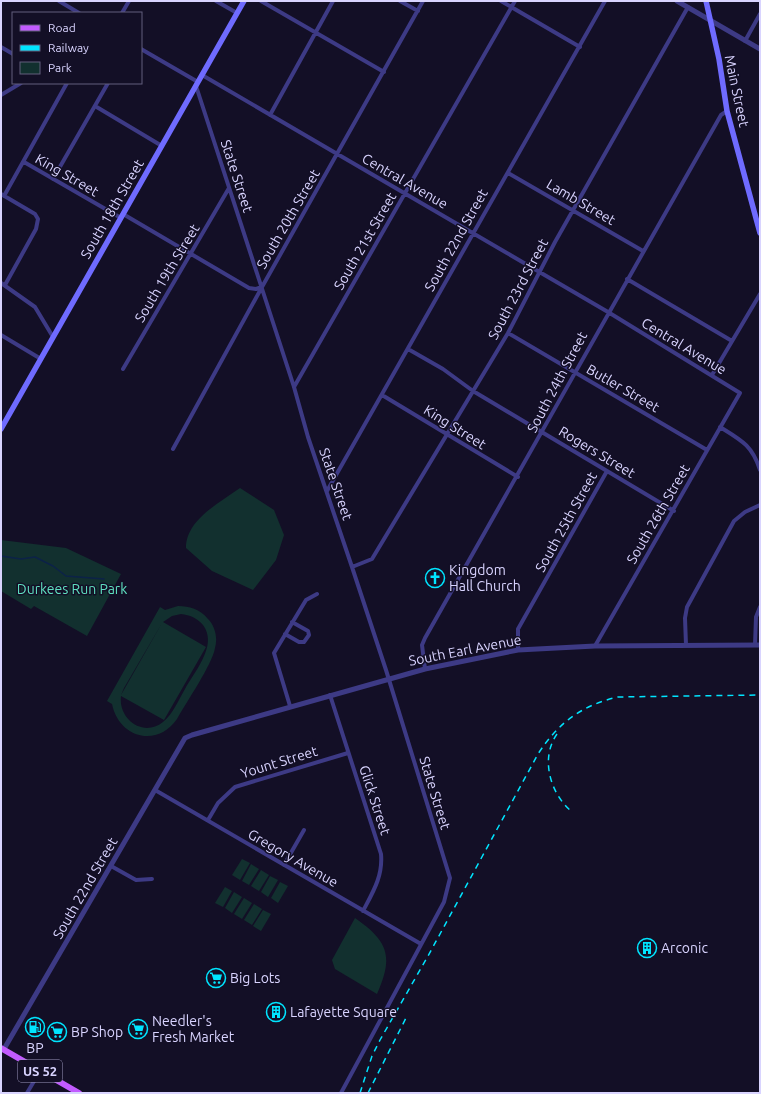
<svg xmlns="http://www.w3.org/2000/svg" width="761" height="1094" viewBox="0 0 761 1094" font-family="Ubuntu,sans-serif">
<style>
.green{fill:#12302f;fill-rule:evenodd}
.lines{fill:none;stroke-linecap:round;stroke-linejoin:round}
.stream{stroke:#0c2248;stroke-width:1.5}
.minor{stroke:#3d3a85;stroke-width:4}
.tertiary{stroke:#3d3a85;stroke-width:5}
.secondary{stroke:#6f6bff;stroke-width:5.5}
.primary{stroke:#c25bff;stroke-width:6}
.rail{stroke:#00e5ff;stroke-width:1.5;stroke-dasharray:6 5;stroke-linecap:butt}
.labels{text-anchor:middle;stroke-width:3;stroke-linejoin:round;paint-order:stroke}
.shield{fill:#130f26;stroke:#9e99be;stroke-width:1}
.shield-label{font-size:13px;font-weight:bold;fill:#d9d4ff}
.street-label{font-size:14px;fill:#d9d4ff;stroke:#130f26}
.poi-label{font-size:14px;fill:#d9d4ff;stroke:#130f26;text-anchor:start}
.park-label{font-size:14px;fill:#5fe0c0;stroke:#130f26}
</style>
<rect width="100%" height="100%" fill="#130f26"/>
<!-- green -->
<path class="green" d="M240,488L274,510L284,535L276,560L253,590L212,571L186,548C186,520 219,503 240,488Z
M1,540L66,548L121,574L87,636L34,606L31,609L1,591Z
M178,606C189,606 200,609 208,619C215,626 218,638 215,648C212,665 187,701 177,719C157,748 119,738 112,704L107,701L160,607L165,610ZM181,614C190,615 197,618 203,625C218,645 195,671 185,689C179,699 173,714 163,722C143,738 118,719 121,696L164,720L206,647L163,622L172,616ZM162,623L121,695L124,688Z
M242,859L250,863L240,880L232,875Z
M251,864L259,869L249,885L242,881Z
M261,870L269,875L259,891L251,886Z
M270,876L278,880L268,897L261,892Z
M280,882L288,886L278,903L271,898Z
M225,887L232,891L223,907L215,903Z
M234,892L242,897L232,913L225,908Z
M244,898L252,903L242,919L234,914Z
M254,904L262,909L252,925L244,920Z
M263,910L271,914L261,931L253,926Z
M355,918C388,941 394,956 377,994L335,969L332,960Z"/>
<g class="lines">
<!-- stream -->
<path class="stream" d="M1,556L21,559L35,557L53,566L66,576L104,579"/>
<!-- minor -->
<path class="minor" d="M59,1L79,13
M216,1L237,13
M261,1L384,72
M400,1L418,11
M501,1L580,47
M122,13L129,1
M745,41L760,14
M1,47L13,54
M141,49L198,82
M202,75L608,312L740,393L595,646
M196,86L294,387L308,437L352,567L386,670L450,878L444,902L341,1093
M1,95L21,83
M95,106L162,146
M270,115L333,1
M24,162L121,218
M508,173L643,251
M53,179L108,83
M1,194L35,214L38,219L36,229L5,285
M4,196L67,83
M123,214L249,288L256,289L262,287
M627,279L732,341
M1,283L35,307L53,337
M508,333L707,450
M1,335L41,359
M408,349L443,369L473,391L674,511
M123,369L229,188
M712,375L760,294
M294,387L515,1
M382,395L518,477
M720,427C741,440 752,445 760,470
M173,449L262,287L423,1
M327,491L605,1
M352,567L372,559L508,333L555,242L688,7
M285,634L299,642H304L309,635L308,631L292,622
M686,645L685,618L687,607L734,521L745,512L760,505
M755,645L756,617L760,607
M518,650V629L607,471
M425,669L422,645L425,638C525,464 622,289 721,115L727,111
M330,695L381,854C383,876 373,892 363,911
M290,706L274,653L306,600L317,594
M155,790L421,944
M208,820L218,803L235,787L348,753
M284,865L304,830
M111,866L136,880L152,879
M27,1093L40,1071"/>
<!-- tertiary -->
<path class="tertiary" d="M677,1L760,49
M4,1049L185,738L192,735L425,669L518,650L595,646L760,645"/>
<!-- secondary -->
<path class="secondary" d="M706,1L719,59L727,111L760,233
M1,429L244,1"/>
<!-- primary -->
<path class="primary" d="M1,1048L79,1093"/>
<!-- rail -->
<path class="rail" d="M557,734C540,758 550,793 571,811
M360,1093L372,1056L380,1040L428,956L538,754C558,723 582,705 618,697L760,695
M368,1093L407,1016"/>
</g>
<!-- icons -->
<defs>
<g id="church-ring" transform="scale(1)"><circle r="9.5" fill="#130f26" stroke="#00e5ff" stroke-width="1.5"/><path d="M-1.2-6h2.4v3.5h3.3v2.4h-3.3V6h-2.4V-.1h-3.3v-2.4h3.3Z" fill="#00e5ff"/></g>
<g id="building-ring" transform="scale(1)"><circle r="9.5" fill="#130f26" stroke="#00e5ff" stroke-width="1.5"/><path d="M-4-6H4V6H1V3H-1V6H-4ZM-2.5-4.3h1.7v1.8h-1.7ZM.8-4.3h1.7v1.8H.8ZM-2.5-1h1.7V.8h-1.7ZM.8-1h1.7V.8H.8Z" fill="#00e5ff"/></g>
<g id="supermarket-ring" transform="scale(1)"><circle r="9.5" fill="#130f26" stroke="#00e5ff" stroke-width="1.5"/><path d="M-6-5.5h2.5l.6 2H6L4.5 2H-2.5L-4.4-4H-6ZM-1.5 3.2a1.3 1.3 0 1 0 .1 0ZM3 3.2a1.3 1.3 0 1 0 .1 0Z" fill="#00e5ff"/></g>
<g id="fuel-ring" transform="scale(1)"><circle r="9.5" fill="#130f26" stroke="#00e5ff" stroke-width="1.5"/><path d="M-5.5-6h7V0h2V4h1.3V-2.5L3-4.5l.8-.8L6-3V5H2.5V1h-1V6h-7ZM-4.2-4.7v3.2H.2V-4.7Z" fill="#00e5ff"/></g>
</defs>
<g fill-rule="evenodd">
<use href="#church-ring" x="435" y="578"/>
<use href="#building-ring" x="647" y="948"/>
<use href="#supermarket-ring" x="216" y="978"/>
<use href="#building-ring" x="276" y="1012"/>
<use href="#fuel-ring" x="35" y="1027"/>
<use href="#supermarket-ring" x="138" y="1029"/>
<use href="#supermarket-ring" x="57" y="1032"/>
</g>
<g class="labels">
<!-- shield labels -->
<rect class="shield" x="18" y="1060" width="44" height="22" rx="3"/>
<g class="shield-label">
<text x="40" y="1076">US 52</text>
</g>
<!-- street labels -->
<g class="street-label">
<text transform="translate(737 91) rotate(78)" y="5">Main Street</text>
<text transform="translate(67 175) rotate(30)" y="5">King Street</text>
<text transform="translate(237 176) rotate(72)" y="5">State Street</text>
<text transform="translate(405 181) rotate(30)" y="5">Central Avenue</text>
<text transform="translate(581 202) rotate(30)" y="5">Lamb Street</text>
<text transform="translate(112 209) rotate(-60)" y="5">South 18th Street</text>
<text transform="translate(288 219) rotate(-60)" y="5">South 20th Street</text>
<text transform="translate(456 240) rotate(-61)" y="5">South 22nd Street</text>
<text transform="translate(365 241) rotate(-60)" y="5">South 21st Street</text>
<text transform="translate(167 273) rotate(-59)" y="5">South 19th Street</text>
<text transform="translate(518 289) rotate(-62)" y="5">South 23rd Street</text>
<text transform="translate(684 346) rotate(31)" y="5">Central Avenue</text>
<text transform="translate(557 382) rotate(-62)" y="5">South 24th Street</text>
<text transform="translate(623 388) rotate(30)" y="5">Butler Street</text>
<text transform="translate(455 427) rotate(32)" y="5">King Street</text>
<text transform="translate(597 452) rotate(31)" y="5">Rogers Street</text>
<text transform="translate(336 484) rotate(71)" y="5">State Street</text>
<text transform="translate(658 514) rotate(-60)" y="5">South 26th Street</text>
<text transform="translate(566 522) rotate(-61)" y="5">South 25th Street</text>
<text transform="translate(465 650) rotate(-11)" y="5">South Earl Avenue</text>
<text transform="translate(279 762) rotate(-17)" y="5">Yount Street</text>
<text transform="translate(435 793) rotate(73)" y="5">State Street</text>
<text transform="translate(375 800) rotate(72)" y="5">Glick Street</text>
<text transform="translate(293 858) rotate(30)" y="5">Gregory Avenue</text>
<text transform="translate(85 888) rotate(-60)" y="5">South 22nd Street</text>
</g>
<!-- poi labels -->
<g class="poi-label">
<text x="449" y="575">Kingdom<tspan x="449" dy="16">Hall Church</tspan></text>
<text x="661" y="953">Arconic</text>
<text x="230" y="983">Big Lots</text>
<text x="290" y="1017">Lafayette Square</text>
<text x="152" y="1026">Needler's<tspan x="152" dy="16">Fresh Market</tspan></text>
<text x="71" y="1037">BP Shop</text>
<text x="35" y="1053" text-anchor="middle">BP</text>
</g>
<!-- park labels -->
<g class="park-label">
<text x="72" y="594">Durkees Run Park</text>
</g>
</g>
<!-- border -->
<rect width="761" height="1094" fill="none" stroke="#d9d4ff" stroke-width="4"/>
<!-- legend -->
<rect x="12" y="12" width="130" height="72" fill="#130f26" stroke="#625e7d"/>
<rect x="20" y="25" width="20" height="6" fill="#c25bff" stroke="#625e7d"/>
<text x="48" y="32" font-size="12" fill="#d9d4ff">Road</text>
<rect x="20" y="45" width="20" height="6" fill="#00e5ff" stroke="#625e7d"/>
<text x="48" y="52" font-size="12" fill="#d9d4ff">Railway</text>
<rect x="20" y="62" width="20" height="12" fill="#12302f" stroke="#625e7d"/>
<text x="48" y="72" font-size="12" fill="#d9d4ff">Park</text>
</svg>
